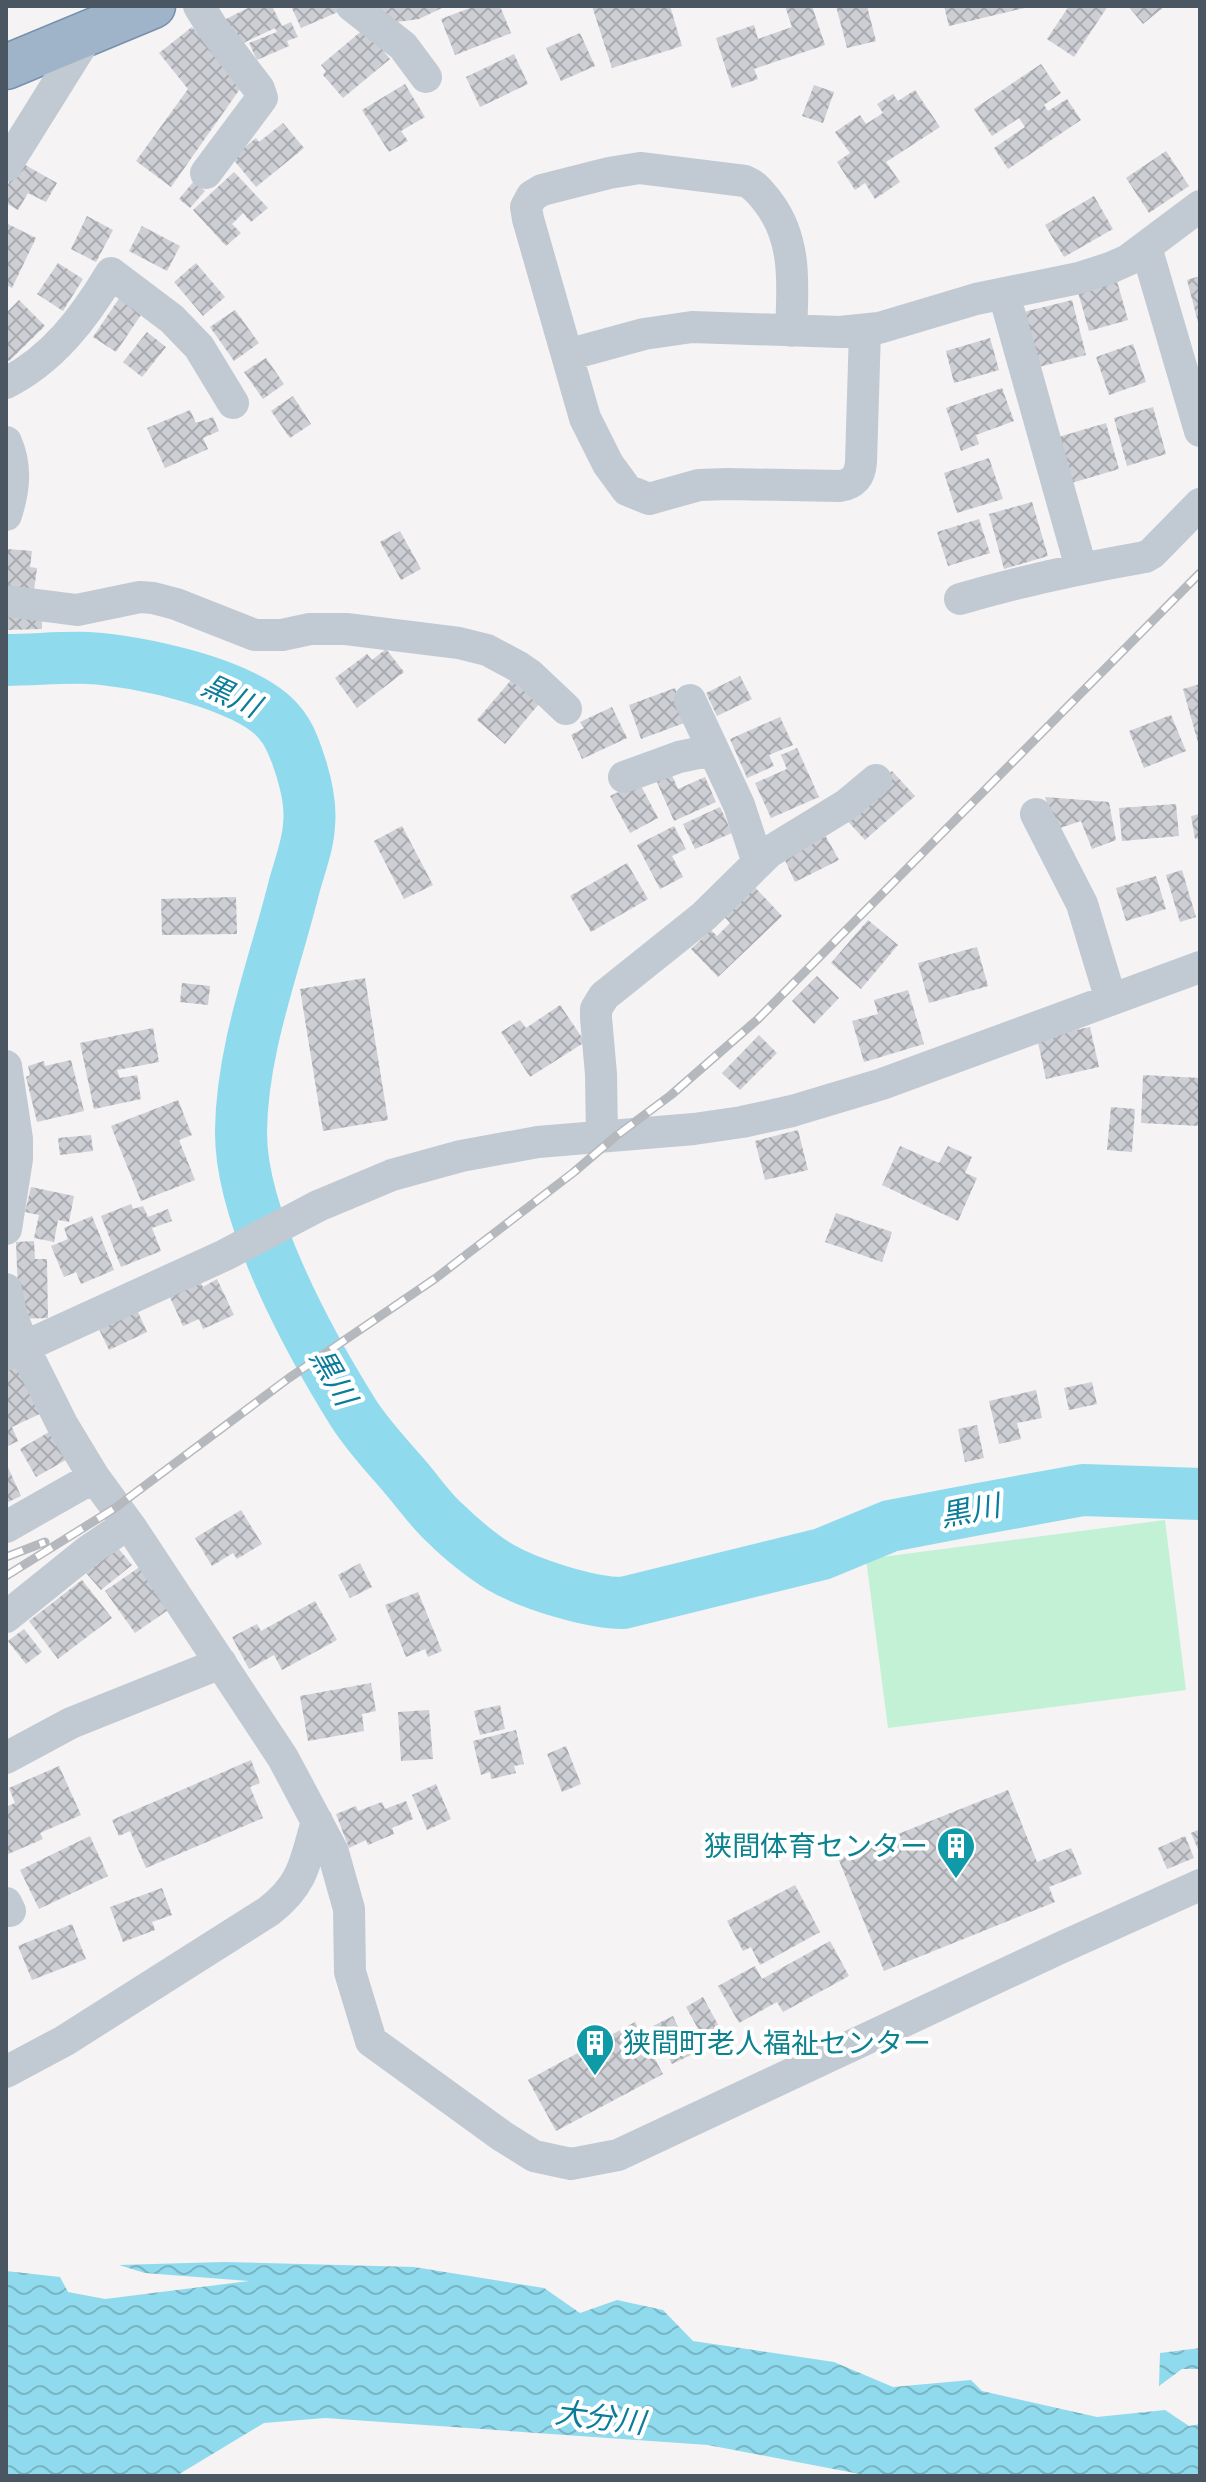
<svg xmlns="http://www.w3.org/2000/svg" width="1206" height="2482" viewBox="0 0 1206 2482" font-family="Jost,'Noto Sans JP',sans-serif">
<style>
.garden{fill:#c3f1d5}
.water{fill:url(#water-waves)}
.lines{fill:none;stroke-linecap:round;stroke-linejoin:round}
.river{stroke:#90daee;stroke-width:52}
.building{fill:url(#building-cross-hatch)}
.trunk-casing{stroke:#7690ad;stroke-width:47}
.minor{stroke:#c1cad2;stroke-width:32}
.trunk{stroke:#9fb4c9;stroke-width:44}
.rail-casing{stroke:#b5b8bd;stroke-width:9}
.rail{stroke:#fff;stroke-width:6;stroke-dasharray:18;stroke-linecap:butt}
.labels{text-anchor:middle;stroke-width:8;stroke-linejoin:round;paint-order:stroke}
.culture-label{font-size:28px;fill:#0d838f;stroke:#fff;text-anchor:end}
.water-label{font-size:30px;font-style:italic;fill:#0c7c9b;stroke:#fff}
</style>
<defs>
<pattern id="water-waves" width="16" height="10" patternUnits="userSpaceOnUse" patternTransform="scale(2)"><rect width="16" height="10" fill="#90daee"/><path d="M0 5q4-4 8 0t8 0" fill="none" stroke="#78b4c4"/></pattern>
<pattern id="building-cross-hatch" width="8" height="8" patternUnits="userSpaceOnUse" patternTransform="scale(2)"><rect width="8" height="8" fill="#cdcfd5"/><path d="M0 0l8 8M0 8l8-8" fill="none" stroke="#a8abb0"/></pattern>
</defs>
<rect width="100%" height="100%" fill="#f5f3f3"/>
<!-- garden -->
<path class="garden" d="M1165,1520L1186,1690L888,1728L866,1559Z"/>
<!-- water -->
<path class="water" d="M224,2262L414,2267L544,2288L580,2313L617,2300L663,2310L693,2341L834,2362L893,2387L971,2380L982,2391L1097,2417L1165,2410L1189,2426L1200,2424V2476H870L708,2445L325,2418L264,2423L176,2476H6V2271L60,2277L68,2292L105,2299L249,2281L145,2273L119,2265Z
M1200,2348V2369H1182L1159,2386L1160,2353Z"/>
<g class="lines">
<!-- river -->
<path class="river" d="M6,660C33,660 61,657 88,658C136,660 248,684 279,722C291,735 297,755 302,771C307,788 311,807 309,825C308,847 298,870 293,891C273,970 242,1049 241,1131C240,1216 309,1342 354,1414C369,1437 388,1457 406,1478C419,1493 431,1511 446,1524C460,1538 483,1557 500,1567C529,1584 590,1603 623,1603L822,1554L890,1526L979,1509L1083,1490L1200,1494"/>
</g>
<!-- building -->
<path class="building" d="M252,6H272L282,26L291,22L298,37L287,41L289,46L257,60L249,43L277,32L275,28L235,47L216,24Z
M291,6H335L338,12L301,28Z
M370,6H446L419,19L390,23Z
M475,6H500L511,33L455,55L441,19Z
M592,6H670L682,46L612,68Z
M785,6H812L825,45L754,69L758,79L732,88L716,38L754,25L758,39L792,27Z
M836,6H867L876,41L847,48Z
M944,6H1029V7L949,26Z
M1069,6H1108L1074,57L1047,39Z
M1128,6H1165L1143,24Z
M192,27L242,86L171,187L136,161L188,89L159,53Z
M365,28L390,59L343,98L323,75L326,71L321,65Z
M580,33L595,66L561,81L546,48Z
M514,54L528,84L480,107L466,77Z
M1041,64L1061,93L1044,105L1048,111L1067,99L1081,120L1008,169L994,148L1025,127L1019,118L992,136L974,109Z
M405,84L425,117L401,131L408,141L389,152L362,110Z
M814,85L834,92L823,123L802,116Z
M915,90L940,127L886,162L900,182L875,199L865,183L855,190L837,162L850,153L835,132L860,115L866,124L883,113L877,104L893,94L898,101Z
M283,123L304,148L256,187L232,158L256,138L259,142Z
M1166,151L1189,186L1149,213L1126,178Z
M20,162L57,183L46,202L28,193L18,210L6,203V188Z
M234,172L268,208L251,222L243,213L232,224L241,233L226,246L193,210Z
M194,181L205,191L190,208L179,199Z
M1094,196L1113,229L1064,257L1045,225Z
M87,216L113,230L96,262L71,249Z
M6,223L36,238L12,288L6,285Z
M142,226L180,246L167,271L129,251Z
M58,263L83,279L63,311L37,294Z
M196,263L225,297L203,316L174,282Z
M1200,276V326H1199L1187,280Z
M1117,281L1128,320L1089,331L1078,292Z
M120,297L143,312L116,352L93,337Z
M19,300L45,326L9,361L6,358V313Z
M1072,300L1086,355L1039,367L1024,312Z
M235,310L259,343L234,361L210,327Z
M147,332L166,347L142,377L123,362Z
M990,338L999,370L954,383L946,351Z
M1133,344L1146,382L1109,395L1096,357Z
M266,358L284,384L263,399L244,372Z
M1002,388L1014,421L976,435L979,444L961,451L946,408Z
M293,396L311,424L290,438L271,411Z
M1153,407L1166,454L1127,466L1114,418Z
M190,410L196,423L213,417L219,431L203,438L208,449L165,468L147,428Z
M1106,423L1119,469L1068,484L1055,438Z
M989,458L1003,499L957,513L944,473Z
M1032,502L1048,556L1004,569L989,514Z
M979,519L990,553L948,566L937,532Z
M400,531L421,569L401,580L380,542Z
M7,549L32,551L30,567L37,568L34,590L6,588Z
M6,608L42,615V629L6,630Z
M386,649L404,672L357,708L335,678L367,654L372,660Z
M740,676L752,699L717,716L706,693Z
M511,680L539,704L505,744L477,720Z
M1200,684V746H1199L1183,689Z
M675,688L687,722L641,739L629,705Z
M612,707L627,738L582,759L571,735L584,728L580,722Z
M1171,715L1186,751L1144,768L1129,731Z
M780,717L793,745L769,755L774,766L747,778L730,739Z
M797,748L819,797L771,818L755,783L787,769L781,755Z
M892,771L915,796L865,840L842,815Z
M671,773L678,789L705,777L716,802L674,821L656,780Z
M639,782L658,818L630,833L610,796Z
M1045,797L1109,802L1116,840L1092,849L1081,821L1057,829Z
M1176,804L1179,836L1122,841L1119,808Z
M720,807L732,833L695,849L683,824Z
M1200,814V838L1195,839L1191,816Z
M402,826L433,885L404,899L374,841Z
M674,826L686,849L672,856L683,877L660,889L637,845Z
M825,835L839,860L795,882L783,856Z
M627,863L648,899L591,932L570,896Z
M1182,870L1196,917L1180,922L1166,875Z
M1156,876L1166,909L1126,921L1116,888Z
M749,881L782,916L718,977L691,949L711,930L717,936L730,923L718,910Z
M236,897L237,934L162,935L161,899Z
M868,920L898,945L861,989L831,963Z
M977,947L988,986L929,1003L918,963Z
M817,976L839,998L814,1024L792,1001Z
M365,978L388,1120L323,1131L300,989Z
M182,983L210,986L208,1005L180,1002Z
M908,990L924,1044L864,1062L852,1021L878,1014L874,1000Z
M560,1005L585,1042L530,1077L501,1032L520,1020L526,1028Z
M1090,1027L1099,1067L1046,1079L1037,1038Z
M153,1028L159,1062L117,1070L120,1078L137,1075L141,1099L94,1109L80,1043Z
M759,1035L777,1053L740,1090L722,1073Z
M71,1060L84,1111L37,1122L26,1077L30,1075L28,1066L44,1061L45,1066Z
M1143,1075L1200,1078V1126L1141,1123Z
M178,1100L192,1135L179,1140L195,1180L141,1201L111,1126Z
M1111,1107L1135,1109L1132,1152L1107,1150Z
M798,1130L808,1170L765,1180L755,1141Z
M91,1135L93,1151L60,1155L58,1138Z
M900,1146L939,1163L948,1146L972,1157L965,1173L977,1178L958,1221L882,1185Z
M31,1187L74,1196L69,1222L58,1220L54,1242L34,1238L39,1215L25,1212Z
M131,1204L133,1209L143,1206L148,1217L168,1209L172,1221L152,1228L161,1251L121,1267L101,1216Z
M836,1213L892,1232L882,1262L825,1242Z
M92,1216L114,1270L81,1284L76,1272L64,1277L51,1246L68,1239L64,1228Z
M34,1241L35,1259H47L48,1318L19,1319L16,1242Z
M198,1278L203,1287L217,1279L234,1315L203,1329L199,1319L183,1326L168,1293Z
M134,1303L147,1332L109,1350L98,1327Z
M18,1364L42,1413L12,1427L18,1441L6,1447V1370Z
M1092,1382L1097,1404L1069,1410L1064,1388Z
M1036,1390L1042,1418L1017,1423L1021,1439L999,1444L989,1401Z
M977,1425L984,1458L965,1462L958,1429Z
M54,1429L71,1457L36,1477L20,1449Z
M6,1463L21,1496L6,1503Z
M241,1510L262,1544L237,1559L233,1553L212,1566L195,1538Z
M118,1548L132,1565L101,1590L86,1573Z
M360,1563L372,1587L350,1598L338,1575Z
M141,1566L171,1608L135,1633L105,1591Z
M82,1580L112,1618L58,1659L29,1621Z
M418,1592L442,1651L428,1657L425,1649L406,1657L385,1605Z
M315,1601L337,1640L282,1670L274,1655L249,1669L232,1637L257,1624L261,1631Z
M24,1629L42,1652L26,1664L8,1641Z
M371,1683L376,1711L362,1714L364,1731L308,1741L300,1696Z
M500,1705L505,1729L480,1735L474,1711Z
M429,1710L433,1759L401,1761L398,1712Z
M516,1730L524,1764L514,1766L516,1773L491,1779L490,1772L481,1775L473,1741Z
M566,1746L581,1784L562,1792L547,1754Z
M251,1760L260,1783L250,1787L263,1818L146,1868L130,1831L119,1836L112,1820Z
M59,1766L81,1815L40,1833L43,1839L6,1855V1807L15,1803L9,1788Z
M436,1784L451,1819L427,1830L412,1795Z
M1008,1790L1037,1862L1071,1848L1082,1874L1049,1887L1055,1902L884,1971L838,1858Z
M406,1801L413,1819L392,1828L394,1834L368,1845L366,1840L349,1848L336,1814L356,1806L358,1811L382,1802L385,1809Z
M1200,1829V1854L1191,1833Z
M90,1836L108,1876L39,1909L20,1870Z
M1185,1836L1194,1858L1167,1869L1158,1848Z
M795,1885L820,1932L760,1965L751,1947L743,1951L727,1921Z
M162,1888L172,1915L152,1922L155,1930L123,1942L110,1907Z
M72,1924L86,1959L32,1980L18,1946Z
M830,1941L849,1976L783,2012L777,2002L739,2023L718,1986L755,1966L762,1979Z
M703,1997L723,2034L706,2043L686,2007Z
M673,2016L691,2055L672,2064L653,2026Z
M635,2022L663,2074L556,2131L528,2080Z"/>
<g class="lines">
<!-- trunk casing -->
<g class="trunk-casing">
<path id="trunk" d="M6,67L153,6"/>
</g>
<!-- minor -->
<path class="minor" d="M199,6L212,27L259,89L262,98L206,173
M352,6L403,46L426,77
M6,166L89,33
M1146,247L1200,431
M1004,294L1081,568
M791,331C793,285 797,240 768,202C761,193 755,185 745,181L640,168L609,173L542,190L532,196L526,207L528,219L585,418L608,464L627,490L649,499L699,485L728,484L840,486C854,484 860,476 861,462L865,330
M567,355L644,334L692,327L840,332L879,328L976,299L1079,278L1110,268L1128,260L1200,206
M6,383C53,359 84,318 111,273L172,319L199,347L233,403
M6,442C17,467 14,490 6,515
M960,599C1021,581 1082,568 1145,557L1152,553L1200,504
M6,601L77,610L140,597L153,598L176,604L255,635H282L310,629H346L459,643L487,650L517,666L530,675L566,709
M690,700L739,805L758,863
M624,777L679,757L712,750
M1036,814L1082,904L1111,1000
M6,1066L17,1139V1159L6,1229
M602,1137L601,1074L596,1018V1009L604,996L704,916L769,852L846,805L876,780
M6,1289L11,1314L24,1348L62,1424L94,1477L132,1529L283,1758L333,1852L349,1909L350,1972L371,2041L502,2136L534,2156L571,2164L618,2155L1060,1948L1200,1885
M6,1355L225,1255L318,1206L392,1175L461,1156L538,1142L694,1129L742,1122L792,1111L882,1084L1200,967
M6,1527L94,1477
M6,1617L88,1551L128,1524
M6,1758L71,1723L221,1663
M6,1903L10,1911
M6,2072L64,2041L269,1911C304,1884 305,1862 317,1821"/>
<!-- trunk -->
<use href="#trunk" class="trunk"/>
<!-- rail casing -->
<g class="rail-casing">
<path id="rail" d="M6,1557L45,1542
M6,1576L115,1508L289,1378L436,1278L574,1172L616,1136L671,1095L758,1019L1200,573"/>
</g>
<!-- rail -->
<use href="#rail" class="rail"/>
</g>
<!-- icons -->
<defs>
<g id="building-pin" transform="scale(2)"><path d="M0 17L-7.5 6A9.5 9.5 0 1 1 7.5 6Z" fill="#0f9aa8" stroke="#fff"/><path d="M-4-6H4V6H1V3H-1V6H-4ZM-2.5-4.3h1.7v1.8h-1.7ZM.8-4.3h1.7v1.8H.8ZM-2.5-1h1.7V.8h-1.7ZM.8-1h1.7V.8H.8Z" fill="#fff"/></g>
</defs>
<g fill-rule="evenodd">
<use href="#building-pin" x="956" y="1846"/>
<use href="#building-pin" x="595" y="2043"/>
</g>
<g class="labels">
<!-- culture labels -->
<g class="culture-label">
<text x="928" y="1856">狭間体育センター</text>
<text x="623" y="2053" text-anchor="start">狭間町老人福祉センター</text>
</g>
<!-- water labels -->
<g class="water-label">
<text transform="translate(231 696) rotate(25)" y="10">黒川</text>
<text transform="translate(333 1377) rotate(60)" y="10">黒川</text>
<text transform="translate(970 1511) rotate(-11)" y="10">黒川</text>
<text transform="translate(600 2418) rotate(7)" y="10">大分川</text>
</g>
</g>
<!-- border -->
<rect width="1206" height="2482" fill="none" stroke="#4a5661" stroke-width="16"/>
</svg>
